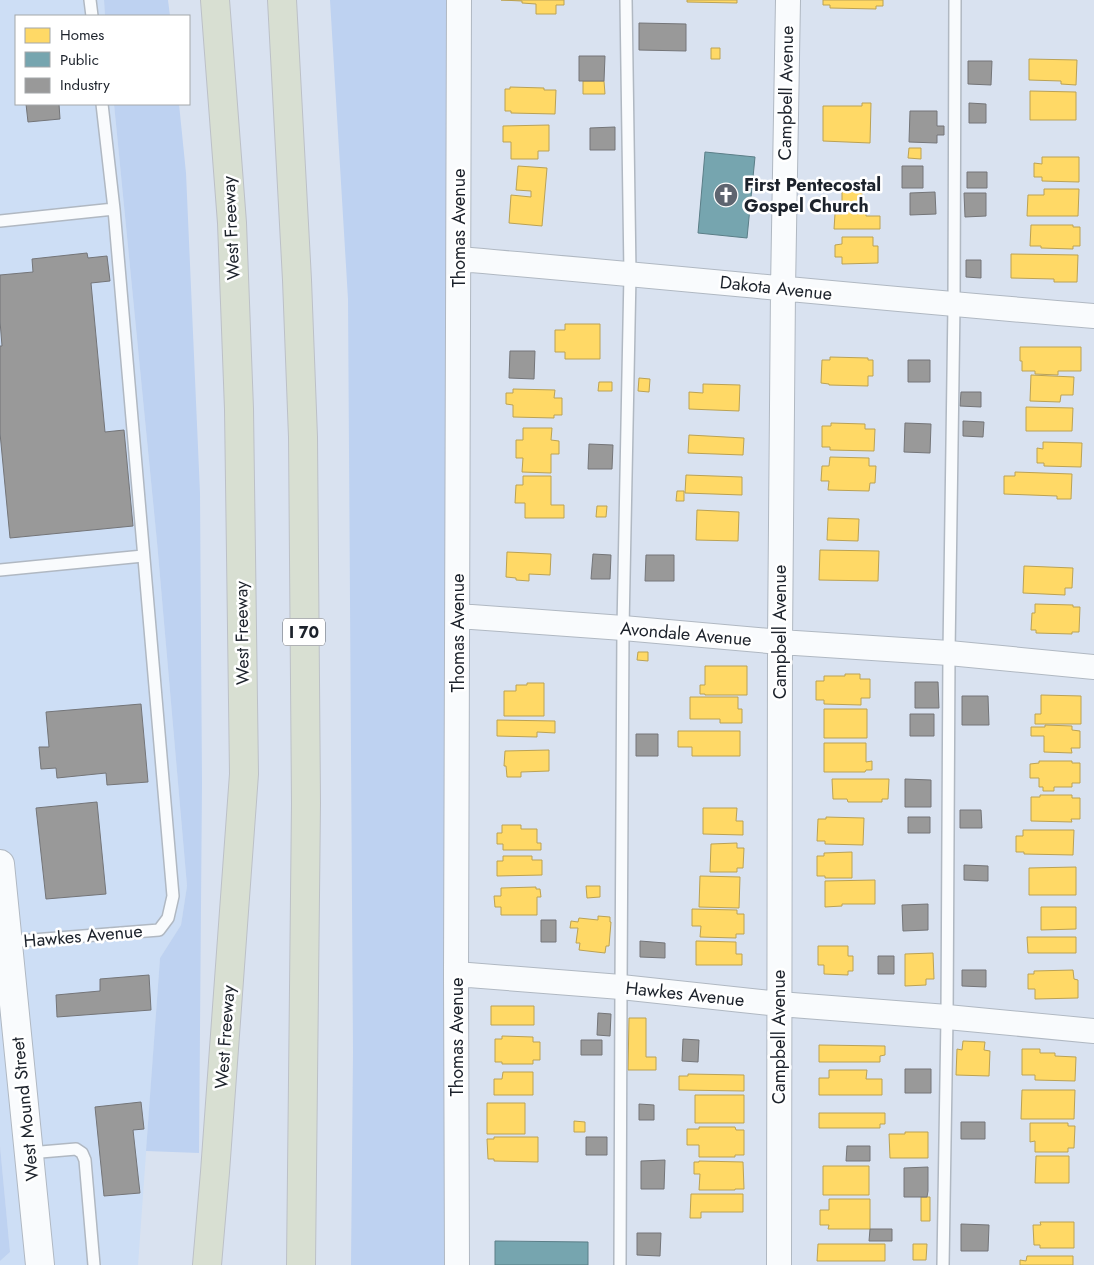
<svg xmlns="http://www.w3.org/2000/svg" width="1094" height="1265" viewBox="0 0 1094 1265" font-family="Jost,sans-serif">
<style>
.built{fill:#cddef5}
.green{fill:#bed2f1}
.homes{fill:#ffd966;stroke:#bba254}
.public{fill:#76a5af;stroke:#5b7e87}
.industry{fill:#999;stroke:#747578}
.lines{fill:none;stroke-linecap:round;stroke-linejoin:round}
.lane-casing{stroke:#b0b8c2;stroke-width:14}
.street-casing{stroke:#b0b8c2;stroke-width:26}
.secondary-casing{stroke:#b0b8c2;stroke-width:30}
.highway-casing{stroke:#bcc0c7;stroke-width:30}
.lane{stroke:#f9fbfd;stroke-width:11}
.street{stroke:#f9fbfd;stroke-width:24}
.secondary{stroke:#f9fbfd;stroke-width:28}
.highway{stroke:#d8dfd2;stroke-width:28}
.labels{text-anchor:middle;stroke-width:5;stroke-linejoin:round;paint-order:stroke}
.shield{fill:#fff;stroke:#60646b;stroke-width:1}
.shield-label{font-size:16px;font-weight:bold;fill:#1c222b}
.street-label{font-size:18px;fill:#1c222b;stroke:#fff}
.poi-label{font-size:18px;font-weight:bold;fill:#1c222b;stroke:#fff;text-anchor:start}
</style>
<rect width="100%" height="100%" fill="#d9e2f0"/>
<!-- built -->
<path class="built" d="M0,0H104L105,16H16V104H114L157,542L187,886L181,925L160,958L138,1265H0V1261L10,1252L0,1146Z"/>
<!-- green -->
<path class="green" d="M104,0H168L170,16H105Z
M330,0H447L448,910L445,1265H351L353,1052L348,299Z
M114,104H179L186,173L200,493L202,783L199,1153L146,1151L160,958L181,925L187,886L157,542Z
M0,1146L10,1252L0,1261Z"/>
<!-- homes -->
<path class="homes" d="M501,0H564V5H556V14H536V4L522,3V1Z
M687,0H737V3L687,2Z
M823,0H883V6H876V9L830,8V5H823Z
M711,48H720V59H711Z
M1029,59L1077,60L1076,85L1061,84V81L1029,80Z
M583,81H604L605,94H583Z
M510,87L544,88V90H556L555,114L511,113V111H505V89H510Z
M1030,91L1076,92V120H1030Z
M862,103H871L870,143L823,141V106H862Z
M549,125V151H538V159H511V142H503V126Z
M909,148H921V159L908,158Z
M1042,157H1079V182L1042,181V177H1034V163L1042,164Z
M518,166L547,168L542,226L509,223L511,195L531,197V191L516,190Z
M1044,189H1079L1078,216H1027L1028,195H1044Z
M842,191H862V203H866V216H880V229H834L835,214H842Z
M1031,225H1073V227H1080V246H1073V249L1041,248V246H1030Z
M842,237H873V246H878V263L842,264V257H835V245L842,244Z
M1011,254L1078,255L1077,282H1054V279L1011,278Z
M565,324H600V359H565V352H555V330H565Z
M1020,347H1081V371H1058V375L1035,374V371H1022V361H1020Z
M830,357L868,358V360H873V376H868V386L829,385V384L821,383L822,360H830Z
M1031,375L1074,377L1073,395H1061L1060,402L1030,401Z
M639,378L650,379L649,392L638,391Z
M599,382H612V391H598Z
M703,384L740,385L739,411L689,409V392L703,393Z
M513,389L555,390L554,398H562V415H554V418L513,417V405L506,404V393H513Z
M1026,407L1073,408L1072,431H1026Z
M831,423L865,424V429H875L874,451L830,450V447H822V426H831Z
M523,428H552L551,440L559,441V454H551V473L522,472L523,458H516V440H523Z
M689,435L744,438L743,455L688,453Z
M1043,442L1082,443L1081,467L1044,466V463H1037V448L1043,449Z
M830,457L869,458V466H876L875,483H870L869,491L828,490L829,481H821L822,466H829Z
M1015,472L1072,474L1071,499H1057V496L1004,494V476H1015Z
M686,475L742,477V495L685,493Z
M523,476H551V505H564V518H525V503H515L516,485H523Z
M677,491H684V501H676Z
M597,506H607L606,517H596Z
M697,510L739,512L738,541L696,540Z
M828,518L859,519L858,541L827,540Z
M820,550L879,551L878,581L819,580Z
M507,552L551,554L550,575L529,574V581L516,580V578L506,577Z
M1024,566L1073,568L1072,588H1065V595L1023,593Z
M1035,604L1073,605V607H1080L1079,632H1072V634L1036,633V630H1031L1032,613H1035Z
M638,652H648V661L637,660Z
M705,666H747V695H705V694H700V685H705Z
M845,674H860V679H870V698H861V705L824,704V700H816V681H824V676H845Z
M527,683H544V716H504V691H516V685H527Z
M1041,695L1081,696V724H1035V714H1041Z
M690,697H738V709H742V723H720V719H690Z
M824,709H867V738H824Z
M497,720L555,721V733L537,732V737L497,736Z
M1045,725L1072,726V730L1080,731V748H1071L1072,753L1044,752V736H1031V727H1045Z
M678,731H740V756H692V747H678Z
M824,743H866V762L872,761V770H866L865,772H824Z
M549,750V771L521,772V777H507L506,766H504L505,751Z
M1039,761H1072V763H1080V783H1072V787H1054V791H1043V787H1039V778H1030V764L1039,763Z
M832,779H889L888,799H882V802H848L847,799H833Z
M1040,795H1072V798H1080V819H1071L1072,822L1031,821V797H1040Z
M703,808H737L736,821H743V835L703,834Z
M826,817L864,818L863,845L825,844V841H817L818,819H826Z
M502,825H521V829H537V843H541V850H503V844H497V833H502Z
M1023,830H1074L1073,855L1024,854V852H1016V836H1023Z
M737,843V848H744L743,868H737V872H710L711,844Z
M852,852V878H825V876H817V856H824V853Z
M503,856H532V860H542V875L497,876V861H503Z
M1076,867V895H1029V868Z
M700,876L740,877L739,908L699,907Z
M875,880V904H842V906L825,907V881Z
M586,886H600V897L587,898Z
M536,887V889H540L541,897H537V915H501V907H495L494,896H501V888Z
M1041,907H1076V929L1041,930Z
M692,909L737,910V914H744V934H736V938L700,937L701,926H692Z
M598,916L610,917V922H611L609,946H606L605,953L579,950L580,943H576L578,928H570L571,921L578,922L579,918L598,920Z
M1027,937H1076V953H1028Z
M696,941L736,942V954H742V965H696Z
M818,946H848V956H853V971H848V975L824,974V965H818Z
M933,953L934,979H926V985L905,986V954Z
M1073,970L1074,979L1078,980V998L1035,999V989H1028V974H1034V971Z
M491,1006H534V1025H491Z
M629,1018H646V1057H656V1070H628Z
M502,1036L533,1037V1042H540V1060H533V1064H502V1062H495V1039H502Z
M963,1041L985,1042L984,1050L990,1051L989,1076L956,1075L957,1049L962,1050Z
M819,1045L885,1046V1055L880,1056V1062H819Z
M1022,1049H1040V1053H1055V1056L1076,1057L1075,1081L1035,1080V1075H1022Z
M829,1070H867L866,1079H882V1095H819V1078H829Z
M503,1072H533V1095H494V1079H502Z
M688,1074L744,1075V1091L679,1090V1076H688Z
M1022,1090H1075L1074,1119H1021Z
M695,1095H744V1123H695Z
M487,1103H525V1134H487Z
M819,1113H885V1124H880V1128H819Z
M574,1121L585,1122V1132H574Z
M1030,1123H1068V1126H1075L1074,1148H1068V1152H1035V1141L1030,1142Z
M699,1127H735L736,1130H744V1155H735V1157H699V1145H687V1129H699Z
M905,1132H928V1158H890L889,1134H905Z
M494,1137H538V1162L494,1161V1159H488L487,1139H494Z
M1036,1156H1069V1183H1035Z
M699,1161L743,1162L744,1189H735V1190H699L700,1174H694V1162H699Z
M823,1166H869V1195H823Z
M691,1194H743V1212H701V1218H690Z
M921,1197H930V1221H921Z
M829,1199H870V1229H828L829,1225H820V1210H829Z
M1040,1222H1074V1248H1040V1245H1034L1033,1225H1041Z
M818,1244H885V1261H817Z
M913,1244H927L926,1260H913Z
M1027,1256H1073V1265H1020V1260L1026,1261Z"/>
<!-- public -->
<path class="public" d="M705,152L755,157L747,238L698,233Z
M495,1241L588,1242V1265H495Z"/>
<!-- industry -->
<path class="industry" d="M639,23L686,24V51L639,50Z
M579,56H605L604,81H579Z
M968,61H992L991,85L968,84Z
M969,103L986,104V123H969Z
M26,104H59L60,119L28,122Z
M910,111H937V126H944V135H937V143L909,142Z
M615,127V150H590V128Z
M902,166H923V188H902Z
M967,172H987V188H967Z
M935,192L936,214L910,215V193Z
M964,193H986V216L965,217Z
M87,253L88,258L107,256L110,281L91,283L105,432L124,430L133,526L10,538L0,433V346H2L0,321V275L33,272L32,259Z
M966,260H981V278L966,277Z
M510,351H535L534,379L509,378Z
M908,360H930V382H908Z
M961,392H981V407L960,406Z
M963,421L984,422L983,437L963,436Z
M905,423L931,424L930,453L904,452Z
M589,444L613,445L612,469H588Z
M593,554L611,555L610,579H591Z
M646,555H674V581H645Z
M915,682H938L939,708H915Z
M962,696H988L989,725H962Z
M141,704L148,782L107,785L106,773L57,778L56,768L41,769L39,747H49L46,712Z
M910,714H934V736H910Z
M636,734H658V756H636Z
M905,779L931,780V807H905Z
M97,802L106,894L46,899L36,808Z
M960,810H981L982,828H960Z
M908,817H930V833H908Z
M964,865L988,866V881L964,880Z
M928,904V930L903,931L902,905Z
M541,920H556V942H541Z
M640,941L665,943V958L640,957Z
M878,956H894V974H878Z
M962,970H986V987L962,986Z
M149,975L151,1010L57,1017L56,995L100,991V979Z
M598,1013L611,1014L610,1036L597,1035Z
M683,1039L699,1040L698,1062L682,1061Z
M581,1040H602V1055H581Z
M905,1069H931V1093H905Z
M141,1102L144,1129L133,1130L140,1193L104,1196L95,1107Z
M639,1104L654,1105V1120H639Z
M961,1122H985V1139H961Z
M586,1137H607V1155H586Z
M847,1146H870V1161H846Z
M665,1160L664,1189H641V1161Z
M928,1167V1191L927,1197H904V1168Z
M961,1224L989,1225L988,1251H961Z
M870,1229H892V1241H869Z
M637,1233H661L660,1256L637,1255Z"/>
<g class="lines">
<!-- lane casing -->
<g class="lane-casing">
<path id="lane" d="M90,0L92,16
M0,221L114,209
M0,570L143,556
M7,942L159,930L168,918L173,896L114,209L102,104
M29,1153L76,1149L82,1153L85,1160L94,1265
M620,1265L621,987L623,628L630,274L626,0
M943,1265L947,1017L949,653L954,305L955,0"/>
</g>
<!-- street casing -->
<g class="street-casing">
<path id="street" d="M459,259C671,277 882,299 1094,316
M458,616L623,628L780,642L949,653L1094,667
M456,974L621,987L779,1004L947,1017L1094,1031
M457,1265L456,974L459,0
M779,1265L780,642L783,289L788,0"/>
</g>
<!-- secondary casing -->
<g class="secondary-casing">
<path id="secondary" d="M0,864L40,1265"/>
</g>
<!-- highway casing -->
<g class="highway-casing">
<path id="highway" d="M282,0L297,280L303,437L306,803L301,1265
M207,1265L215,1172L244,774L239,409L232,223L215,0"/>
</g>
<!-- lane -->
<use href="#lane" class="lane"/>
<!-- street -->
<use href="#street" class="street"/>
<!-- secondary -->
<use href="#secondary" class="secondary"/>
<!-- highway -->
<use href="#highway" class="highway"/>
</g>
<!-- icons -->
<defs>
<g id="church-disc" transform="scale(1.25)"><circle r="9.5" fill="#5e6570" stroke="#fff"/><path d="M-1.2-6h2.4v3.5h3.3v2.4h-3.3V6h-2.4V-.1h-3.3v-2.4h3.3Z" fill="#fff"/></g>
</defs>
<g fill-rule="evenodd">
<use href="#church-disc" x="726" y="195"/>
</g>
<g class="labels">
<!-- shield labels -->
<rect class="shield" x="283" y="618.5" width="42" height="27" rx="4"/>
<g class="shield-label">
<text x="304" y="638">I 70</text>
</g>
<!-- street labels -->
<g class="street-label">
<text transform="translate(786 93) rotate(-89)" y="6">Campbell Avenue</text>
<text transform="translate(231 228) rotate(-93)" y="6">West Freeway</text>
<text transform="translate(459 228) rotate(-90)" y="6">Thomas Avenue</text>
<text transform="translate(776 288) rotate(6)" y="6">Dakota Avenue</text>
<text transform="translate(780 632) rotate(-90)" y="6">Campbell Avenue</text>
<text transform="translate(242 633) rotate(-91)" y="6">West Freeway</text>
<text transform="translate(458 633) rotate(-90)" y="6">Thomas Avenue</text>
<text transform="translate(686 634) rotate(5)" y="6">Avondale Avenue</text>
<text transform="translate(83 936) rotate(-5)" y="6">Hawkes Avenue</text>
<text transform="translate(685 994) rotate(6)" y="6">Hawkes Avenue</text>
<text transform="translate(225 1037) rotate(-86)" y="6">West Freeway</text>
<text transform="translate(457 1037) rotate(-90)" y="6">Thomas Avenue</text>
<text transform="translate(779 1037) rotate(-90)" y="6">Campbell Avenue</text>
<text transform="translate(25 1109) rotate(-96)" y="6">West Mound Street</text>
</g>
<!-- poi labels -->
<g class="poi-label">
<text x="744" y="191">First Pentecostal<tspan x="744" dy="21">Gospel Church</tspan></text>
</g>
</g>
<!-- legend -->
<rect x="15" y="15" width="175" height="90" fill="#ffffff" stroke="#a4a7aa"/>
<rect x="25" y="28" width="25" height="15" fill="#ffd966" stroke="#a4a7aa"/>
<text x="60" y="40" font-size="15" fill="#1c222b">Homes</text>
<rect x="25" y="52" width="25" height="15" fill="#76a5af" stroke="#a4a7aa"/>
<text x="60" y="65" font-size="15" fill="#1c222b">Public</text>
<rect x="25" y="78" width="25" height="15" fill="#999999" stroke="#a4a7aa"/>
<text x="60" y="90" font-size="15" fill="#1c222b">Industry</text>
</svg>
